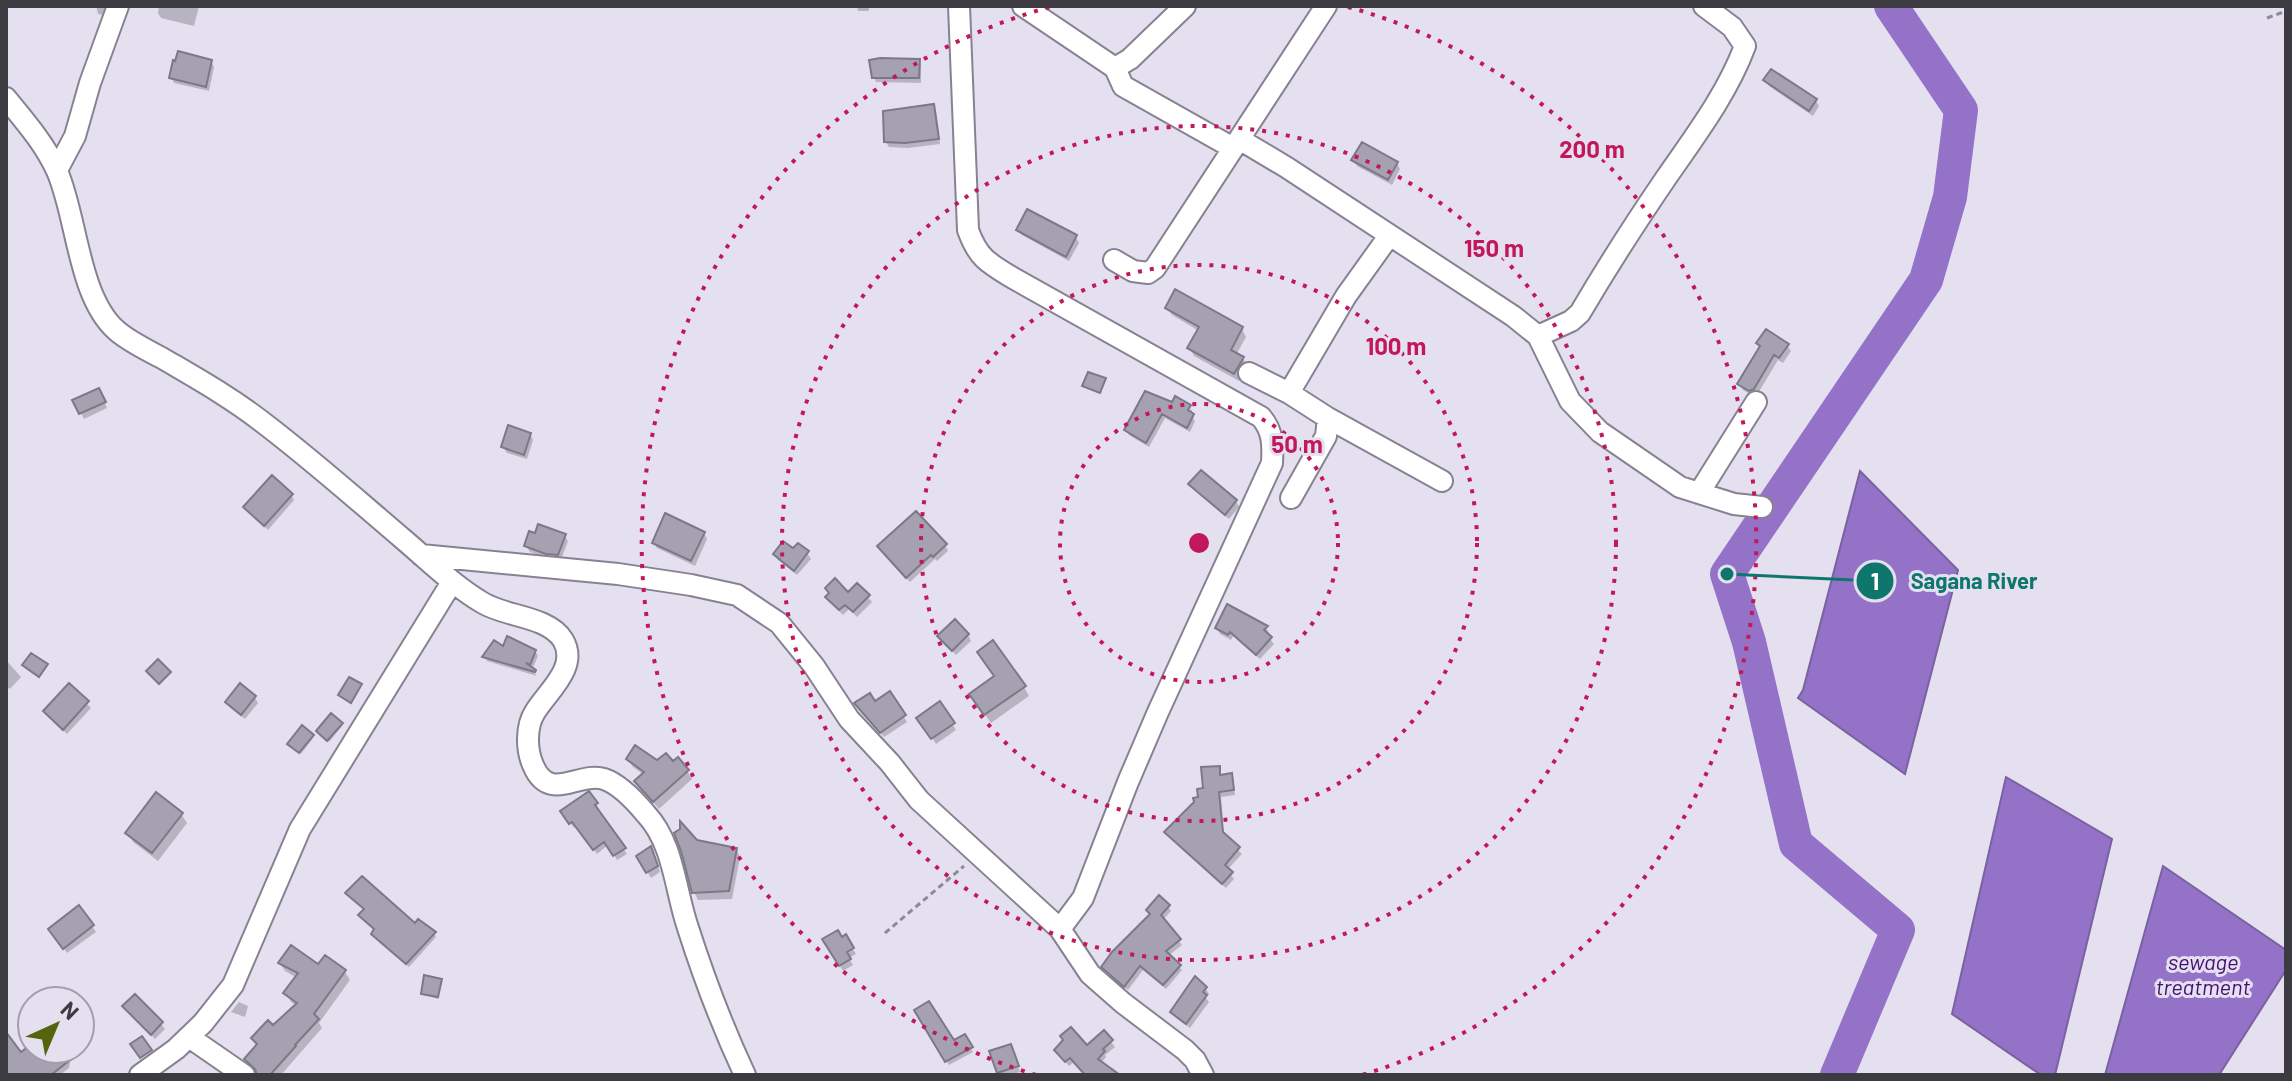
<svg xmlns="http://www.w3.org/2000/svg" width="2292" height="1081" viewBox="0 0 2292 1081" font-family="Barlow,sans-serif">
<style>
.water{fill:#9472c8;stroke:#7a62a0;stroke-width:2}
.shadow{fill:#0003}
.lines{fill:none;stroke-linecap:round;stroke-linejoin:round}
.river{stroke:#9472c8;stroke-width:34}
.building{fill:#a6a1b0;stroke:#7d7887;stroke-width:2}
.minor-casing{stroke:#878291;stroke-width:24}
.path{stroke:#8d8a95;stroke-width:3;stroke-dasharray:6 4;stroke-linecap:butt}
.minor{stroke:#fff;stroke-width:20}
.ring{fill:none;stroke:#c2185b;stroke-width:4;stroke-dasharray:4 8}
.labels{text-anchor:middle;stroke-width:6;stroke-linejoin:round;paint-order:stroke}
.water-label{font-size:22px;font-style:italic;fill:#440d76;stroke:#e5e0f0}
.centre{fill:#c2185b;stroke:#e5e0f0;stroke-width:4}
.ring-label{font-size:24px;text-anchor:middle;font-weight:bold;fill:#c2185b;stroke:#e5e0f0;stroke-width:6;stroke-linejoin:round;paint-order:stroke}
.leader{fill:none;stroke:#0f766e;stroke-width:3}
.callout-dot{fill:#0f766e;stroke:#e5e0f0;stroke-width:3}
.mark-label{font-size:24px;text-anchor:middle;font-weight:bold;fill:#fff}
.callout-label{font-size:22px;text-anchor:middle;font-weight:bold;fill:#0f766e;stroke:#e5e0f0;stroke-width:6;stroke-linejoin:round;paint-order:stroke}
</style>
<rect width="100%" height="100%" fill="#e5e0f0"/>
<!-- water -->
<path class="water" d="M1860,471L1958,570L1905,774L1798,698L1803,690Z
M2006,777L2112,839L2055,1075H2041L1952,1014Z
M2163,866L2286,950V970L2219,1075H2105Z"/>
<!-- shadow -->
<path class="shadow" d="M96,6H106L103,15L98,14Z
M159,6H199L194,26L161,18L158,13Z
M857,6H869V11H858Z
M211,61L214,67L209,91L174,83L171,77Z
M918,61L921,65V83L876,82L874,77Z
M1765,81L1816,101L1819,106L1813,116L1769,86Z
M933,106L936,112L940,144L908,148L889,147L886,142Z
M1354,160L1397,163L1400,169L1392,185L1357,166Z
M1018,230L1076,237L1079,243L1069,261L1022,235Z
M1167,308L1242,329L1246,337L1236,355L1243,358L1247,366L1239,381L1194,356L1190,348L1199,331L1172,315Z
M1787,345L1791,351L1783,363L1778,360L1757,395L1753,396L1743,390L1739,384L1761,348Z
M102,396L107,408L84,419L75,401Z
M1173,404L1184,420L1191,409L1192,411L1190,414L1195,421L1190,432L1165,418L1149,447L1129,435L1126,430Z
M530,434L533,440L527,459L507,453L503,447Z
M1191,484L1236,501L1239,507L1229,519L1194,490Z
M291,495L294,500L268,530L245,507Z
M704,533L707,539L695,566L657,548L654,543Z
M564,535L568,541L561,560L550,559L530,552L526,546Z
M945,545L948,551L937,561L935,559L910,582L879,547Z
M794,551L807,553L811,559L797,575L778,560L775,554Z
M857,585L872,602L857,617L849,609L843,615L831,603L848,595Z
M1228,607L1266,628L1269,633L1267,635L1274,644L1260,659L1233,636L1231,640L1220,634L1217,628Z
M968,635L971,641L956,655L940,637Z
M504,649L535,651L538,656L532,670L537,676L487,661L485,657Z
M6,660L21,677L10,689L6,686Z
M996,678L1024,687L1029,696L991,723L977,704Z
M69,686L91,708L67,734L45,712Z
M889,694L907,722L884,737L860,709L874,704Z
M255,698L258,703L245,719L231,708L228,702Z
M940,704L956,730L936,744L919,718Z
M341,724L342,726L329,742L320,733Z
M312,736L313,738L301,754L291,746Z
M628,759L673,764L687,771L692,779L659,809L642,789L644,775L633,767Z
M1219,768L1222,776H1230L1233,781L1235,795L1221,797L1224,836L1242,854L1227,870L1234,879L1226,888L1170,838L1167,833L1200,799Z
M596,804L599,809L596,811L627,854L617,860L608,845L597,854L576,826L574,828L563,812Z
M181,814L187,823L158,861L133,842L128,833Z
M695,840L736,849L740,857L732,899L698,900L694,892Z
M654,854L660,872L651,878L638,856Z
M347,894L434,933L436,937L409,967L376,938V931L363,919L365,910Z
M1168,906L1171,911L1163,920L1182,945L1168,956L1182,970L1166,989L1143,970L1128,990L1106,971L1151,916L1148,911Z
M79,908L96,932L67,953L54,935Z
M845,937L856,954L849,958L853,965L843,971L825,940L841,939Z
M280,963L345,972L350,980L319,1023L322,1028L281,1075H258L246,1059L258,1047L253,1039L273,1028L297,1006L291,1002L286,993L297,978L285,971Z
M1195,979L1206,989L1209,994L1206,998L1209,1002L1190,1028L1176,1018L1172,1012Z
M441,981L438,999L424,995L423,993Z
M239,1002L248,1006L245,1017L231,1012Z
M125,1007L161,1024L165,1029L155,1039Z
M917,1011L953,1043L964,1037L973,1052L949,1065Z
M1104,1033L1115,1047L1105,1055L1106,1057L1101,1063L1116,1075H1085L1074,1062L1069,1066L1060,1056L1087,1048Z
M32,1047V1049H73L69,1068L60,1075H6V1048L21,1055Z
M1013,1052L1020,1072L1010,1075H1000L998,1072Z"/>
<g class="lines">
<!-- river -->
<path class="river" d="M1837,1075L1898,930L1796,844L1749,642L1727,574L1926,280L1950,197L1961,110L1891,6"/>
</g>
<!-- building -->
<path class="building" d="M178,51L212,60L206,87L169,78L173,60L175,61Z
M880,58L920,59L919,78H872L869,60Z
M1771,69L1817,99L1809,111L1763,80Z
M934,104L939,139L905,143L884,142L883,111Z
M1362,142L1398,162L1388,180L1351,160Z
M1027,209L1077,235L1066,257L1016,230Z
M1175,289L1243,327L1231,350L1244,357L1234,374L1187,348L1199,327L1165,308Z
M1766,329L1789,344L1779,358L1774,355L1754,389L1749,391L1737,384L1760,346L1756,343Z
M1088,372L1106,378L1100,393L1082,386Z
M99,388L106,402L79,414L72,400Z
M1145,391L1172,402L1175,396L1191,405L1188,410L1194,414L1187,428L1162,414L1146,443L1124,430Z
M508,425L531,433L524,455L501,447Z
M1201,470L1237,500L1225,515L1188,484Z
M272,475L293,494L264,526L243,507Z
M916,511L947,544L933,557L931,555L906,578L877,546Z
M665,513L705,532L691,561L652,543Z
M538,524L566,534L558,555L546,554L524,546L529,531L535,533Z
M783,541L793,548L798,543L809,551L794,571L773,554Z
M835,578L848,592L857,583L870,595L853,612L845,605L839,610L825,597L829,593L825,588Z
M1227,604L1268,626L1264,630L1272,637L1256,655L1230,632L1228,635L1215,628Z
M955,619L969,634L952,651L937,636Z
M507,636L536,650L530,665L526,663L536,670L535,672L482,657L494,640L503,646Z
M993,640L1026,686L984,715L969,694L994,676L977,652Z
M31,653L48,664L39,677L22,665Z
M158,659L171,672L159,684L146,671Z
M349,677L362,684L351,703L338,695Z
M69,683L89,701L63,730L43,711Z
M240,683L256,696L241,715L225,702Z
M890,691L906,715L880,733L854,703L870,693L875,701Z
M940,701L955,723L931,739L916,718Z
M331,713L343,723L327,741L316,731Z
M302,725L314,735L299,753L287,744Z
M635,745L657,760L666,753L673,761L678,757L689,770L653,802L634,781L644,772L626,759Z
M1220,766V775L1232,773L1234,790L1219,792L1223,832L1240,847L1225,865L1233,872L1222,884L1164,832L1194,802L1193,798L1198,797L1197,789L1203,788L1201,767Z
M589,791L598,803L595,805L626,848L613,856L604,842L593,850L572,822L569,824L560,811Z
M156,792L183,813L152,853L125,833Z
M680,821L697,840L737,848L729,891L692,893L681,851L674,833L680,829Z
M651,846L658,866L646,873L636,856Z
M362,876L415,923L418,919L436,932L406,964L371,934L374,929L358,915L364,909L345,893Z
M1159,895L1170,905L1161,915L1181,939L1166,951L1181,965L1163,985L1140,966L1124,987L1101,967L1112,952L1150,914L1146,910Z
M79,905L94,925L63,949L48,929Z
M838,930L842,937L846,934L854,948L847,952L851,959L839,966L822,939Z
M291,945L318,964L325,955L346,970L314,1014L319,1019L295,1045L296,1046L270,1075H257L255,1069L244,1059L257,1044L251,1038L268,1020L273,1025L297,1003L283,993L298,973L278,963Z
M424,975L442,979L438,997L421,994Z
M1195,976L1207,987L1203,992L1207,995L1186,1024L1170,1012Z
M135,994L163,1022L151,1035L122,1006Z
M929,1001L954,1040L965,1034L973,1047L945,1062L914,1010Z
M1071,1027L1087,1045L1104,1030L1113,1040L1103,1049L1105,1051L1098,1059L1120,1075H1085L1070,1058L1065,1062L1054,1050L1063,1040L1060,1036Z
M6,1032L21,1052L25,1049H84L51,1075H6Z
M142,1036L152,1050L140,1058L130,1044Z
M1011,1044L1019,1066L997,1073L989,1051Z"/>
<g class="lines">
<!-- minor casing -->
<g class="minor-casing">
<path id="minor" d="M959,6L968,230C978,258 988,263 1013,278L1261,417C1273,431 1273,445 1272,463L1158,712L1128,782L1083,898L1060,929
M1023,6L1115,68L1123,86L1233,148
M1115,68L1130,59L1185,6
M6,98C24,120 45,144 57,171C77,216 78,296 116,330C128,341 147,350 162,358C196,378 230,397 261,421C310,458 356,499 403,539C429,561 454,586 483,603C506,617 548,616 563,640C579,667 548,691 535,712C526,726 526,749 533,765C549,804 579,771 604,779C619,784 636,802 646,814C674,844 675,890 688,928C704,978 723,1028 745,1075
M1239,139L1286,167L1513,316L1538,336L1570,401L1600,432L1680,487L1734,504L1762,507
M57,170L75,136L90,83L118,6
M1114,260L1133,271L1148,273L1155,268L1326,6
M1538,336L1571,321L1580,313C1607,267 1636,222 1666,178C1695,136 1727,94 1745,46L1732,27L1704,6
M1249,373L1289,393L1328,418L1442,481
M1289,393L1346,296L1389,236
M1699,493L1756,402
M1291,498L1326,436L1328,418
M421,555L618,574L691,585L737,595L779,623L814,666L849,719L890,763L919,800L1060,929L1090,974L1123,1003L1185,1050L1195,1060L1203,1075
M189,1037L244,1075
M140,1075L176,1049L203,1023L233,985L300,829L452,582"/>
</g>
<!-- path -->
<path class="path" d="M2267,18L2286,11
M885,933L964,866"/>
<!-- minor -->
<use href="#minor" class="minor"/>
</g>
<!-- distance rings -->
<g class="ring">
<circle cx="1199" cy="543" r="139"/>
<circle cx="1199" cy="543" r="278"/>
<circle cx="1199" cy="543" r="417"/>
<path d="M1036 1075A556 556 0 0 1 1050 7M1348 7A556 556 0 0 1 1362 1075"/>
</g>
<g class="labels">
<!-- water labels -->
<g class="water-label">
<text x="2203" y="970">sewage<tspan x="2203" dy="25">treatment</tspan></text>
</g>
</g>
<circle cx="1199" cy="543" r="12" class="centre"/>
<g class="ring-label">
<text x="1592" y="158">200 m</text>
<text x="1494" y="257">150 m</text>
<text x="1396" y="355">100 m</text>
<text x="1297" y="453">50 m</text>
</g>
<!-- callouts -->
<path class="leader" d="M1727 574L1875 581"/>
<g class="callout-dot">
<circle cx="1727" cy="574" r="8"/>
<circle cx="1875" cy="581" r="20"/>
</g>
<g class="mark-label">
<text x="1875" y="590">1</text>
</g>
<g class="callout-label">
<text x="1974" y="589">Sagana River</text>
</g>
<!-- border -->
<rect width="2292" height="1081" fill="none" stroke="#3d3b42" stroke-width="16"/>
<!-- north arrow -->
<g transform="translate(56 1025) rotate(44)"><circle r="38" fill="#e5e0f0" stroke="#a29eaa" stroke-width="2"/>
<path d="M0-6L14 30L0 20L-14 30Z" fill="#55650e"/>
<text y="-12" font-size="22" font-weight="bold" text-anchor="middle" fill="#3d3b42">N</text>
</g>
</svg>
